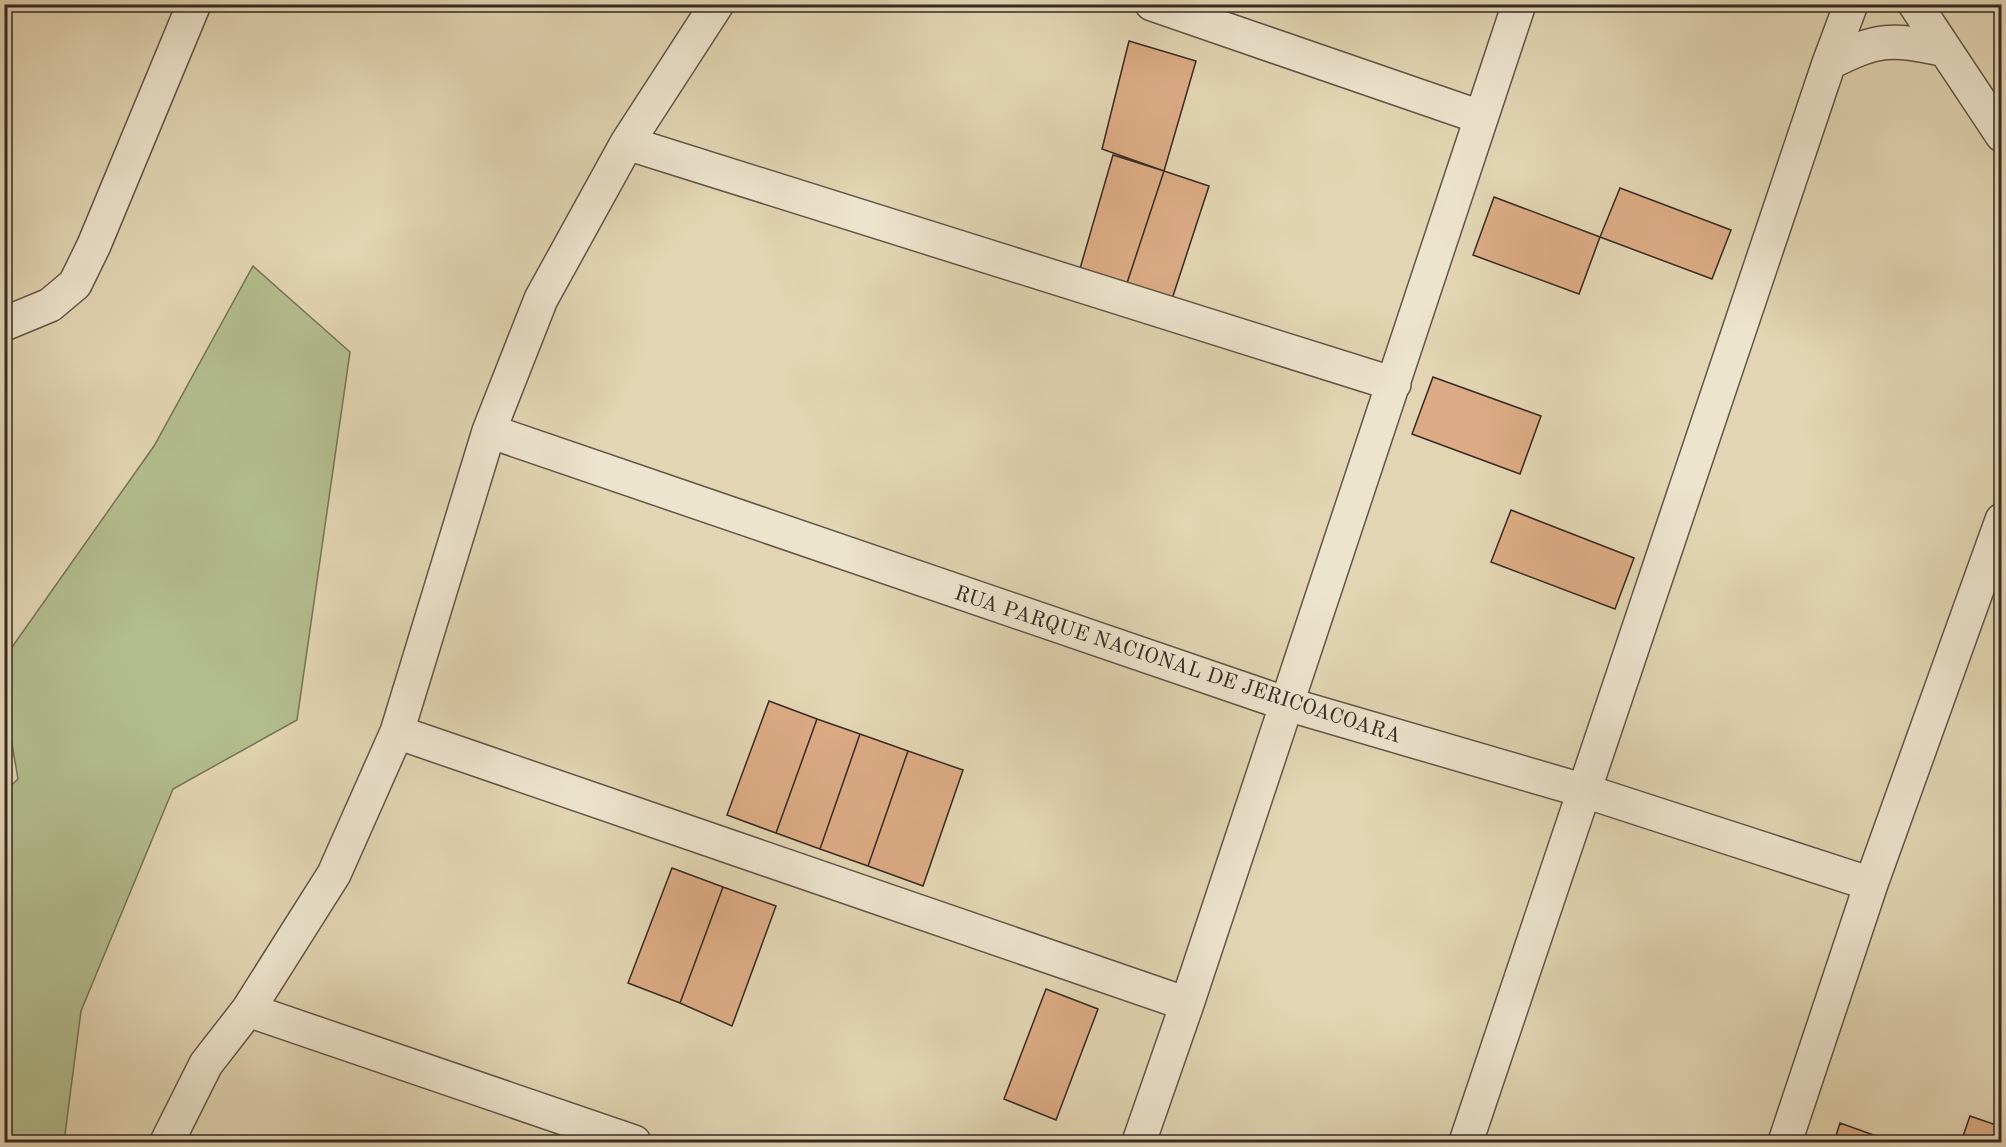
<svg xmlns="http://www.w3.org/2000/svg" width="2006" height="1147" viewBox="0 0 2006 1147" font-family="'Old Standard TT',serif">
<style>
.green{fill:#b3bd8e;stroke:#747459;stroke-width:1.5}
.building{fill:#dcab85;stroke:#362a24;stroke-width:1.5}
.lines{fill:none;stroke-linecap:round;stroke-linejoin:round}
.minor-casing{stroke:#615548;stroke-width:36}
.minor{stroke:#ede4ce;stroke-width:33}
.labels{text-anchor:middle;stroke-width:4.5;stroke-linejoin:round;paint-order:stroke}
.street-label{font-size:21px;fill:#362a24;stroke:#ede4ce}
</style>
<rect width="100%" height="100%" fill="#e3d5b3"/>
<filter id="stains"><feTurbulence type="fractalNoise" baseFrequency=".00333" numOctaves="4"/><feColorMatrix values="0 0 0 0 .2 0 0 0 0 .09 0 0 0 0 .02 0 0 0 .5 -.17"/></filter>
<radialGradient id="worn" r=".72"><stop offset=".6" stop-color="#630" stop-opacity="0"/><stop offset="1" stop-color="#630" stop-opacity=".3"/></radialGradient>
<!-- green -->
<path class="green" d="M253,266L350,352L297,720L173,789L81,1011L64,1142H5L4,792L18,779L5,703V657L154,446Z"/>
<!-- building -->
<path class="building" d="M1129,41L1196,61L1164,171L1102,149Z
M1113,155L1164,171L1126,286L1079,272Z
M1164,171L1209,186L1172,299L1126,286Z
M1620,188L1731,230L1712,279L1600,237Z
M1494,197L1600,237L1579,294L1473,255Z
M1433,377L1541,416L1520,474L1412,434Z
M1511,510L1634,558L1615,609L1491,562Z
M769,701L817,719L776,833L727,815Z
M817,719L860,734L820,849L776,833Z
M860,734L908,751L868,866L820,849Z
M908,751L963,770L923,886L868,866Z
M672,868L723,887L680,1003L628,983Z
M723,887L776,906L732,1026L680,1003Z
M1046,989L1098,1009L1056,1120L1004,1099Z
M1970,1116L2002,1127V1142H1961Z
M1840,1123L1893,1142H1834Z"/>
<g class="lines">
<!-- minor casing -->
<g class="minor-casing">
<path id="minor" d="M1152,4L1480,117
M1915,4L2002,135
M1829,63C1879,38 1890,38 1945,50
M627,143L1394,384
M4,324L50,305L75,284L94,245L194,4
M489,431L1287,704L1585,791L1871,884
M397,732L1187,1004
M248,1010L634,1142
M167,1142L206,1064L248,1010L334,874L397,732L489,431L541,299L627,143L717,4
M1139,1142L1187,1004L1519,4
M1466,1142L1829,63L1851,4
M1785,1142L1871,884L2002,520"/>
</g>
<!-- minor -->
<use href="#minor" class="minor"/>
</g>
<g class="labels">
<!-- street labels -->
<g class="street-label">
<text transform="translate(1178 664) rotate(18)" y="7">RUA PARQUE NACIONAL DE JERICOACOARA</text>
</g>
</g>
<!-- margin -->
<rect width="2006" height="1147" fill="none" stroke="#e3d5b3" stroke-width="24"/>
<rect x="6" y="6" width="1994" height="1135" fill="none" stroke="#362a24" stroke-width="3"/>
<rect x="12" y="12" width="1982" height="1123" fill="none" stroke="#362a24" stroke-width="1.5"/>
<rect width="100%" height="100%" filter="url(#stains)"/>
<rect width="100%" height="100%" fill="url(#worn)"/>
</svg>
